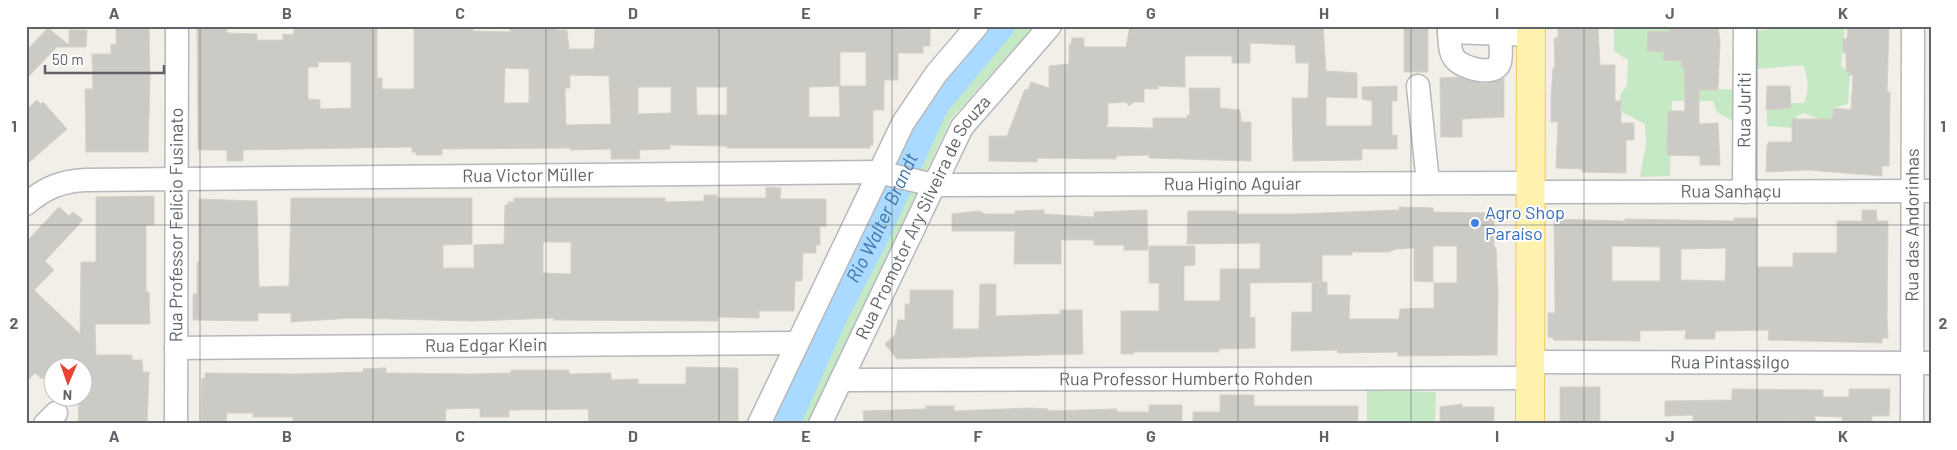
<svg xmlns="http://www.w3.org/2000/svg" width="1957" height="450" viewBox="0 0 1957 450" font-family="Barlow,sans-serif">
<style>
.green{fill:#c5e8c5}
.lines{fill:none;stroke-linecap:round;stroke-linejoin:round}
.river{stroke:#aadaff;stroke-width:29}
.building{fill:#cccac5;stroke:#d6d1c6;fill-rule:evenodd}
.minor-casing{stroke:#b5b8bc;stroke-width:25}
.major-casing{stroke:#f2c960;stroke-width:30}
.minor{stroke:#fff;stroke-width:22}
.major{stroke:#fff2af;stroke-width:28}
.grid{fill:none;stroke:#5f6368;stroke-width:1;stroke-opacity:0.55}
.shop-dot{fill:#3f7fe0;stroke:#fff;stroke-width:2}
.labels{text-anchor:middle;stroke-width:4;stroke-linejoin:round;paint-order:stroke}
.street-label{font-size:18px;fill:#5f6368;stroke:#fff}
.shop-label{font-size:18px;fill:#366cbe;stroke:#fff;text-anchor:start}
.water-label{font-size:19px;font-style:italic;fill:#4174aa;stroke:#fff}
.neatline{fill:none;stroke:#5f6368;stroke-width:2}
.grid-label{font-size:16px;text-anchor:middle;font-weight:bold;fill:#5f6368}
</style>
<rect width="100%" height="100%" fill="#f1efe8"/>
<!-- green -->
<path class="green" d="M994,26H1034L951,119L808,424H776L938,90Z
M1614,26H1669L1685,49L1704,88L1734,90L1741,116L1731,120L1717,112L1713,101H1672L1670,176L1640,177L1646,145L1645,124L1622,112L1620,96L1627,85L1628,60L1614,51Z
M1845,26L1841,65L1850,74L1848,104L1833,108L1832,124L1803,113L1796,117L1794,128L1767,126V112L1770,103H1804C1810,89 1808,78 1803,65L1756,69L1754,51L1756,31L1784,27Z
M1367,390L1436,392L1435,424H1367Z"/>
<g class="lines">
<!-- river -->
<path class="river" id="s1" d="M785,424L834,314L873,239L935,104L1000,26"/>
</g>
<!-- building -->
<path class="building" d="M149,26L150,77L148,152H86L85,89H93L92,54H111V44L116,45V27Z
M295,26L377,28V78H382V89H414V27H473V31L510,32V27H554L557,30H567L569,49H594L595,26H725L754,28V26L875,28V26H897V29H930V46H923V53H898V80H884V110H873V145H870V148H727V146L670,145V149L639,150L640,159H611V149L570,150V148L442,149V155H416V152H412V147L243,150V161H227V150H198L197,28H227V33L257,34V40H283V34L293,35ZM840,52H866V86H839L840,117H809V87L840,86ZM318,62H351V108L320,109V100L308,99V67H318ZM505,68L529,69V103H504ZM570,75L609,76L611,124L566,125L565,88H570ZM638,87H671V113L638,114ZM696,87H727V115H697Z
M1130,26H1323L1326,71L1357,73V98L1326,97V126H1372V101L1362,99V87L1397,86V101H1392V135H1397V149H1362V160L1293,161L1292,98H1308L1309,63H1296L1295,45L1250,43V63H1232V56H1185V87L1158,86V89H1144V102H1134L1129,106L1126,102L1108,103V124L1105,127L1153,128V118H1187V115H1190L1189,88H1220V108L1240,110L1241,122H1251V161L1149,158V155L1116,156V159L1037,158V162L989,161V136H1007L1025,89L1028,90L1031,82L1049,88V66L1069,64V44H1071L1072,38H1084V47H1126Z
M1404,26H1428V72H1404Z
M1558,26H1598L1600,65H1615V101H1621V123H1634V140H1626V173L1582,172V169L1556,168L1558,122H1551V99L1553,68H1555L1554,38H1558Z
M1669,26H1718L1720,41L1718,90H1699V124L1718,123L1720,165H1700V156L1667,155L1668,111H1685L1684,66H1681L1682,61L1663,60L1664,52L1647,51L1648,31L1669,32Z
M1848,26H1889L1887,92H1890L1889,166H1882V176L1807,170L1766,172L1767,145L1769,142H1792V119H1832L1834,108L1851,110L1853,75H1849V72H1846V53H1843V39H1847Z
M48,28L69,45V30H87L86,47H57L26,79V51Z
M1459,77L1485,84L1504,78V117L1462,119V137H1441L1440,78Z
M1767,86H1790L1791,108L1766,110Z
M37,100L41,104L43,102L67,129L26,165V110Z
M766,187L781,188L780,199H826V227L820,226V245H816V253H803L802,281H795L794,311H759V318L718,317V321L554,320V318L474,321L351,318L291,322V313H258V321L193,320V294H197V262H199V199L257,201L259,287L289,286L291,198H472V244L443,245V268H474V245L504,244L505,205H508V202H514V198H665V202L704,201V195H717V198H766ZM543,242H571V274L543,273Z
M154,196V225H146V292H149L150,324H95L96,355H132V360H142L143,372H149L147,424H78L79,398H82V368H52L42,379L35,373L26,382V242L59,207L69,216L73,212L83,220L45,261L54,270L34,290L80,334L81,262H96V197Z
M1399,207L1433,208V212L1494,213V247H1496L1498,291L1497,355L1398,356V352L1338,353L1337,350L1291,351L1292,312H1312V282H1327V295H1350L1349,319H1399L1400,309L1434,308V283H1457V246H1433V282L1414,281V248L1396,249L1389,252H1352V255H1322V282L1250,283V318L1255,317V348L1219,349V352H1134L1133,354H1121V311H1159V283H1149V246H1195V265L1184,266V301H1220V269H1260V243L1187,244L1188,211H1237V214H1295L1399,210Z
M1044,210V214L1094,217V212L1147,210L1148,250H1124V245H1094V240H1061V264H1014L1015,231H952V214L979,211L985,214H1015V211Z
M1862,210H1876L1877,221H1888L1887,318L1888,338H1882V343L1768,340L1769,330L1715,331V339H1685L1686,330L1640,331V341L1553,340L1554,338L1548,337V313H1555L1554,219L1625,221V219L1734,221V218H1757V267H1793V253H1837V221H1862ZM1612,246L1660,247V281H1612ZM1726,248L1725,281L1681,280V249Z
M980,284H996V316L1060,314V310H1082L1083,354L897,359L885,344L895,335L898,320H905V304H910V290H953V329H979Z
M686,367L738,368V421L589,424L588,409L509,410V417H480V408L446,409L445,424H293V417H253V413H227L226,424H201L202,378H205V373L296,374L363,372V369L386,368V373L471,374L511,373V370H569V374L611,373V380L638,379V384H686Z
M1560,387H1600V424H1560Z
M1732,389L1823,390V397H1849V389H1890L1889,416H1872V424H1842V417L1815,416V424H1796V421L1693,424V415L1665,416V401L1732,400Z
M1220,395H1254V406H1358V424H1193V412H1220Z
M1462,404V407H1494V424H1440V407Z
M1149,405H1182V424H864L863,411L926,409V406H954V411L1029,408L1048,409V411L1117,409V412H1149Z"/>
<g class="lines">
<!-- minor casing -->
<g class="minor-casing">
<g id="minor">
<path d="M1449,26V32L1531,35"/>
<path d="M1449,32C1450,41 1449,52 1455,59C1462,68 1496,78 1500,62C1502,53 1500,42 1500,34"/>
<path d="M1418,86L1428,183"/>
<path id="s2" d="M1531,192L1931,191"/>
<path id="s3" d="M1744,192L1745,26"/>
<path id="s4" d="M26,204C45,188 61,181 86,180L878,172L934,185L1531,183"/>
<path id="s5" d="M176,348L797,343"/>
<path id="s6" d="M1530,362L1931,363"/>
<path id="s7" d="M841,380L1530,378"/>
<path d="M45,424L56,413"/>
<path id="s8" d="M176,424L177,26"/>
<path d="M759,424L903,123L936,74L977,26"/>
<path id="s9" d="M820,424L962,127L1050,26"/>
<path id="s10" d="M1912,424L1913,26"/>
</g>
</g>
<!-- major casing -->
<g class="major-casing">
<path id="major" d="M1530,424L1531,26"/>
</g>
<!-- minor -->
<use href="#minor" class="minor"/>
<!-- major -->
<use href="#major" class="major"/>
</g>
<!-- grid -->
<path class="grid" d="M200,26V424M373,26V424M546,26V424M719,26V424M892,26V424M1065,26V424M1238,26V424M1411,26V424M1584,26V424M1757,26V424M26,225H1931"/>
<!-- markers -->
<circle class="shop-dot" cx="1475" cy="223" r="5"/>
<g class="labels">
<!-- street labels -->
<g class="street-label">
<text dy="6" stroke="none"><textPath href="#s3" startOffset="82">Rua Juriti</textPath></text>
<text dy="6" stroke="none"><textPath href="#s4" startOffset="508">Rua Victor Müller</textPath></text>
<text dy="6" stroke="none"><textPath href="#s4" startOffset="1214">Rua Higino Aguiar</textPath></text>
<text dy="6" stroke="none"><textPath href="#s2" startOffset="200">Rua Sanhaçu</textPath></text>
<text dy="6" stroke="none"><textPath href="#s9" startOffset="231">Rua Promotor Ary Silveira de Souza</textPath></text>
<text dy="6" stroke="none"><textPath href="#s8" startOffset="199">Rua Professor Felício Fusinato</textPath></text>
<text dy="6" stroke="none"><textPath href="#s10" startOffset="199">Rua das Andorinhas</textPath></text>
<text dy="6" stroke="none"><textPath href="#s5" startOffset="310">Rua Edgar Klein</textPath></text>
<text dy="6" stroke="none"><textPath href="#s6" startOffset="200">Rua Pintassilgo</textPath></text>
<text dy="6" stroke="none"><textPath href="#s7" startOffset="345">Rua Professor Humberto Rohden</textPath></text>
</g>
<!-- shop labels -->
<g class="shop-label">
<text x="1485" y="219">Agro Shop<tspan x="1485" dy="21">Paraíso</tspan></text>
</g>
<!-- water labels -->
<g class="water-label">
<text dy="7" stroke="none"><textPath href="#s1" startOffset="228">Rio Walter Brandt</textPath></text>
</g>
</g>
<!-- border -->
<rect width="1957" height="450" fill="none" stroke="#ffffff" stroke-width="55"/>
<!-- north arrow -->
<g transform="translate(68 382) rotate(182)"><circle r="24" fill="#ffffff" stroke="#bfc1c3"/>
<path d="M0-4L9 19L0 12L-9 19Z" fill="#ea4335"/>
<text y="-8" font-size="14" font-weight="bold" text-anchor="middle" fill="#5f6368">N</text>
</g>
<!-- scale -->
<path d="M45 65v8h119v-8" fill="none" stroke="#5f6368" stroke-width="2.5"/>
<text x="52" y="65" font-size="15" fill="#5f6368" stroke="#ffffff" stroke-width="4" paint-order="stroke">50 m</text>
<rect x="28" y="28" width="1902" height="394" class="neatline"/>
<g class="grid-label">
<text x="114" y="19">A</text>
<text x="287" y="19">B</text>
<text x="460" y="19">C</text>
<text x="633" y="19">D</text>
<text x="806" y="19">E</text>
<text x="978" y="19">F</text>
<text x="1151" y="19">G</text>
<text x="1324" y="19">H</text>
<text x="1497" y="19">I</text>
<text x="1670" y="19">J</text>
<text x="1843" y="19">K</text>
<text x="14" y="132">1</text>
<text x="1943" y="132">1</text>
<text x="14" y="329">2</text>
<text x="1943" y="329">2</text>
<text x="114" y="442">A</text>
<text x="287" y="442">B</text>
<text x="460" y="442">C</text>
<text x="633" y="442">D</text>
<text x="806" y="442">E</text>
<text x="978" y="442">F</text>
<text x="1151" y="442">G</text>
<text x="1324" y="442">H</text>
<text x="1497" y="442">I</text>
<text x="1670" y="442">J</text>
<text x="1843" y="442">K</text>
</g>
</svg>
